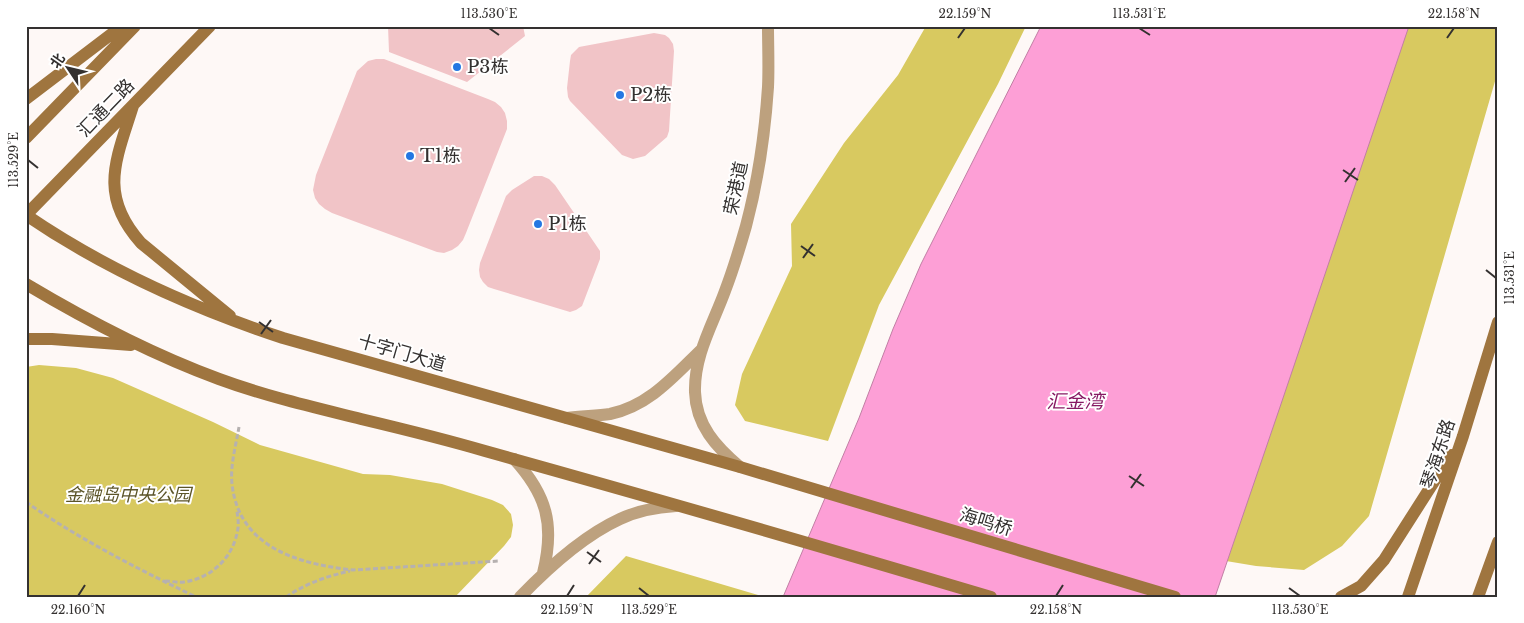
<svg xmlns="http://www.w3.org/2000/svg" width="1524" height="623" viewBox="0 0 1524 623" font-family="'Libre Baskerville','Noto Sans SC',serif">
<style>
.green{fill:#d8c960}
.water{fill:#fd9fd6;stroke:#c17ea4}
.building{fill:#f1c4c7}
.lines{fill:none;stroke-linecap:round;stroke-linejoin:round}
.path{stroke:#b6b1b0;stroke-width:3;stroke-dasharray:5 2.5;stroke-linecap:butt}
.street{stroke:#bda17e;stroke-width:12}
.secondary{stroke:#9f753f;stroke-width:12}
.ticks{fill:none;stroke:#343130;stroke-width:2}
.poi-dot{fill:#2477e2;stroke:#fff;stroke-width:2}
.labels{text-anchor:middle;stroke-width:4;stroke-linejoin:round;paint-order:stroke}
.poi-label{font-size:18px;fill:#343130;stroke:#fff;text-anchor:start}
.street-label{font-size:18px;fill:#343130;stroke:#fff}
.park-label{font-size:18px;font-style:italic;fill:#5c5529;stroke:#fff}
.water-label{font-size:19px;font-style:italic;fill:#861a63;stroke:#fff}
.neatline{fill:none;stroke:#343130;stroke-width:2}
.ticks-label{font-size:12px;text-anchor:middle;fill:#343130}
</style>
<rect width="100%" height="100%" fill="#fef8f6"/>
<!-- green -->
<path class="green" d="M926,26H1026L998,84L879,305L828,441L745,421L735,405L742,374L792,266L791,224L844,143L898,75Z
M1408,26H1498V71L1369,516L1342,546L1304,570L1256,566L1226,561Z
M39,365L76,368L113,378L213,422L260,445L363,474L390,475L442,484L492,500L503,505L511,514L513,525L511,537L504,546L455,597H26V367Z
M626,556L765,597H586Z"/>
<!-- water -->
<path class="water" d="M1041,26H1409L1280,407L1215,597H783L859,418L893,329L921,264Z"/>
<!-- building -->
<path class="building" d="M388,26H523L525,36L467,82L389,52Z
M654,33L665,35L669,38L673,44L674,51L669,131L667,137L645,156L633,159L622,155L570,101L568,97L567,88L570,61L571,55L579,47Z
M376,59H384L488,99L495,102L501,107L505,113L507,121V129L466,233L463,240L458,246L452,250L444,253L437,252L332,213L325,209L319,204L315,198L313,190L316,175L357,71L368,61Z
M534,176H542L549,179L555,185L600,251V259L582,306L576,310L570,312L494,289L488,287L483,282L480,277L479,270L480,263L506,196L512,190Z"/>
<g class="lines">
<!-- path -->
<path class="path" d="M239,427C236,445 230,465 232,484C239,548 299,564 353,570L499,561
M26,502C79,539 138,569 196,597
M165,581C171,581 178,583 184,582C212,578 234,557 238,528C239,522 237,515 237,509
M286,597C305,584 327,576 350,571"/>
<!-- street -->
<path class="street" d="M567,418C581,416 596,416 610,414C649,406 674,376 701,350
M514,459C547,495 555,525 543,573
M740,467C716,447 696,425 695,392C694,355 713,324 725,291C733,270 740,247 746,226C758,181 765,133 768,87C769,67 768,46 768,26
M520,597C547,569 585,535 620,519C637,511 657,507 676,506"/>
<!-- secondary -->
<path class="secondary" d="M26,99L122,26
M133,106C116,160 98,195 141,243L230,316
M26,138L135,26
M26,215C105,269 192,308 283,338L740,467L1175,597
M26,215L210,26
M26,284C88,321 151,354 219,379C265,396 313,407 361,419C403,429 444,439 485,451C654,498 823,547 991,597
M26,339H52L131,345
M1341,597L1361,586L1384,560L1451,455
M1408,597L1463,436L1498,322
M1478,597L1498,542"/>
</g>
<!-- ticks -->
<path class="ticks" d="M489,28L499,35M1139,28L1150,35M958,38L965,28M1447,38L1454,28M28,160L38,168M1343,170L1358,180M1345,182L1355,168M801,246L815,256M803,258L813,244M1486,270L1496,278M259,322L273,332M261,334L271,320M1129,476L1144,486M1131,488L1141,474M587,552L601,562M589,564L599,550M639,588L649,596M1289,588L1300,596M78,596L85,585M567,596L574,585M1056,596L1063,585"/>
<!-- markers -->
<g class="poi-dot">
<circle cx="457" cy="67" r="5"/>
<circle cx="620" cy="95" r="5"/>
<circle cx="410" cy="156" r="5"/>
<circle cx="538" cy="224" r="5"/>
</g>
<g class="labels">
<!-- poi labels -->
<g class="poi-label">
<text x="467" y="73">P3栋</text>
<text x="630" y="101">P2栋</text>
<text x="420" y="162">T1栋</text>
<text x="548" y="230">P1栋</text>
</g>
<!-- street labels -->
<g class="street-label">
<text transform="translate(106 108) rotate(-46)" y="6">汇通二路</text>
<text transform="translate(736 188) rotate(-78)" y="6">荣港道</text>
<text transform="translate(402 353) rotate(16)" y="6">十字门大道</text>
<text transform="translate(1438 454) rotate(-72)" y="6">琴海东路</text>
<text transform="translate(986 522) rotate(17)" y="6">海鸣桥</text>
</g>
<!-- park labels -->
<g class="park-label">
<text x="128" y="501">金融岛中央公园</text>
</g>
<!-- water labels -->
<g class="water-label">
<text x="1075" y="408">汇金湾</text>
</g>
</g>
<!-- border -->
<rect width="1524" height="623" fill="none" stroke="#ffffff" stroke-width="55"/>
<!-- north arrow -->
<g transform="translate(68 68) rotate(305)" stroke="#ffffff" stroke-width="4" paint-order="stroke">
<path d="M0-4L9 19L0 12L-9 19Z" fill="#343130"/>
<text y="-8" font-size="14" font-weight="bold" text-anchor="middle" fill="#343130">北</text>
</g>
<rect x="28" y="28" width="1468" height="568" class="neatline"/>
<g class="ticks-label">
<text x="489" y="18">113.530°E</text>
<text x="965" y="18">22.159°N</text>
<text x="1139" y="18">113.531°E</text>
<text x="1454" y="18">22.158°N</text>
<text transform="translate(14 160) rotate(-90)" y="4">113.529°E</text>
<text transform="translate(1510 278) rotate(-90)" y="4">113.531°E</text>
<text x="78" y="614">22.160°N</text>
<text x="567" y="614">22.159°N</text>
<text x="649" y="614">113.529°E</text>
<text x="1056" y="614">22.158°N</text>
<text x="1300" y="614">113.530°E</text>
</g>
</svg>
